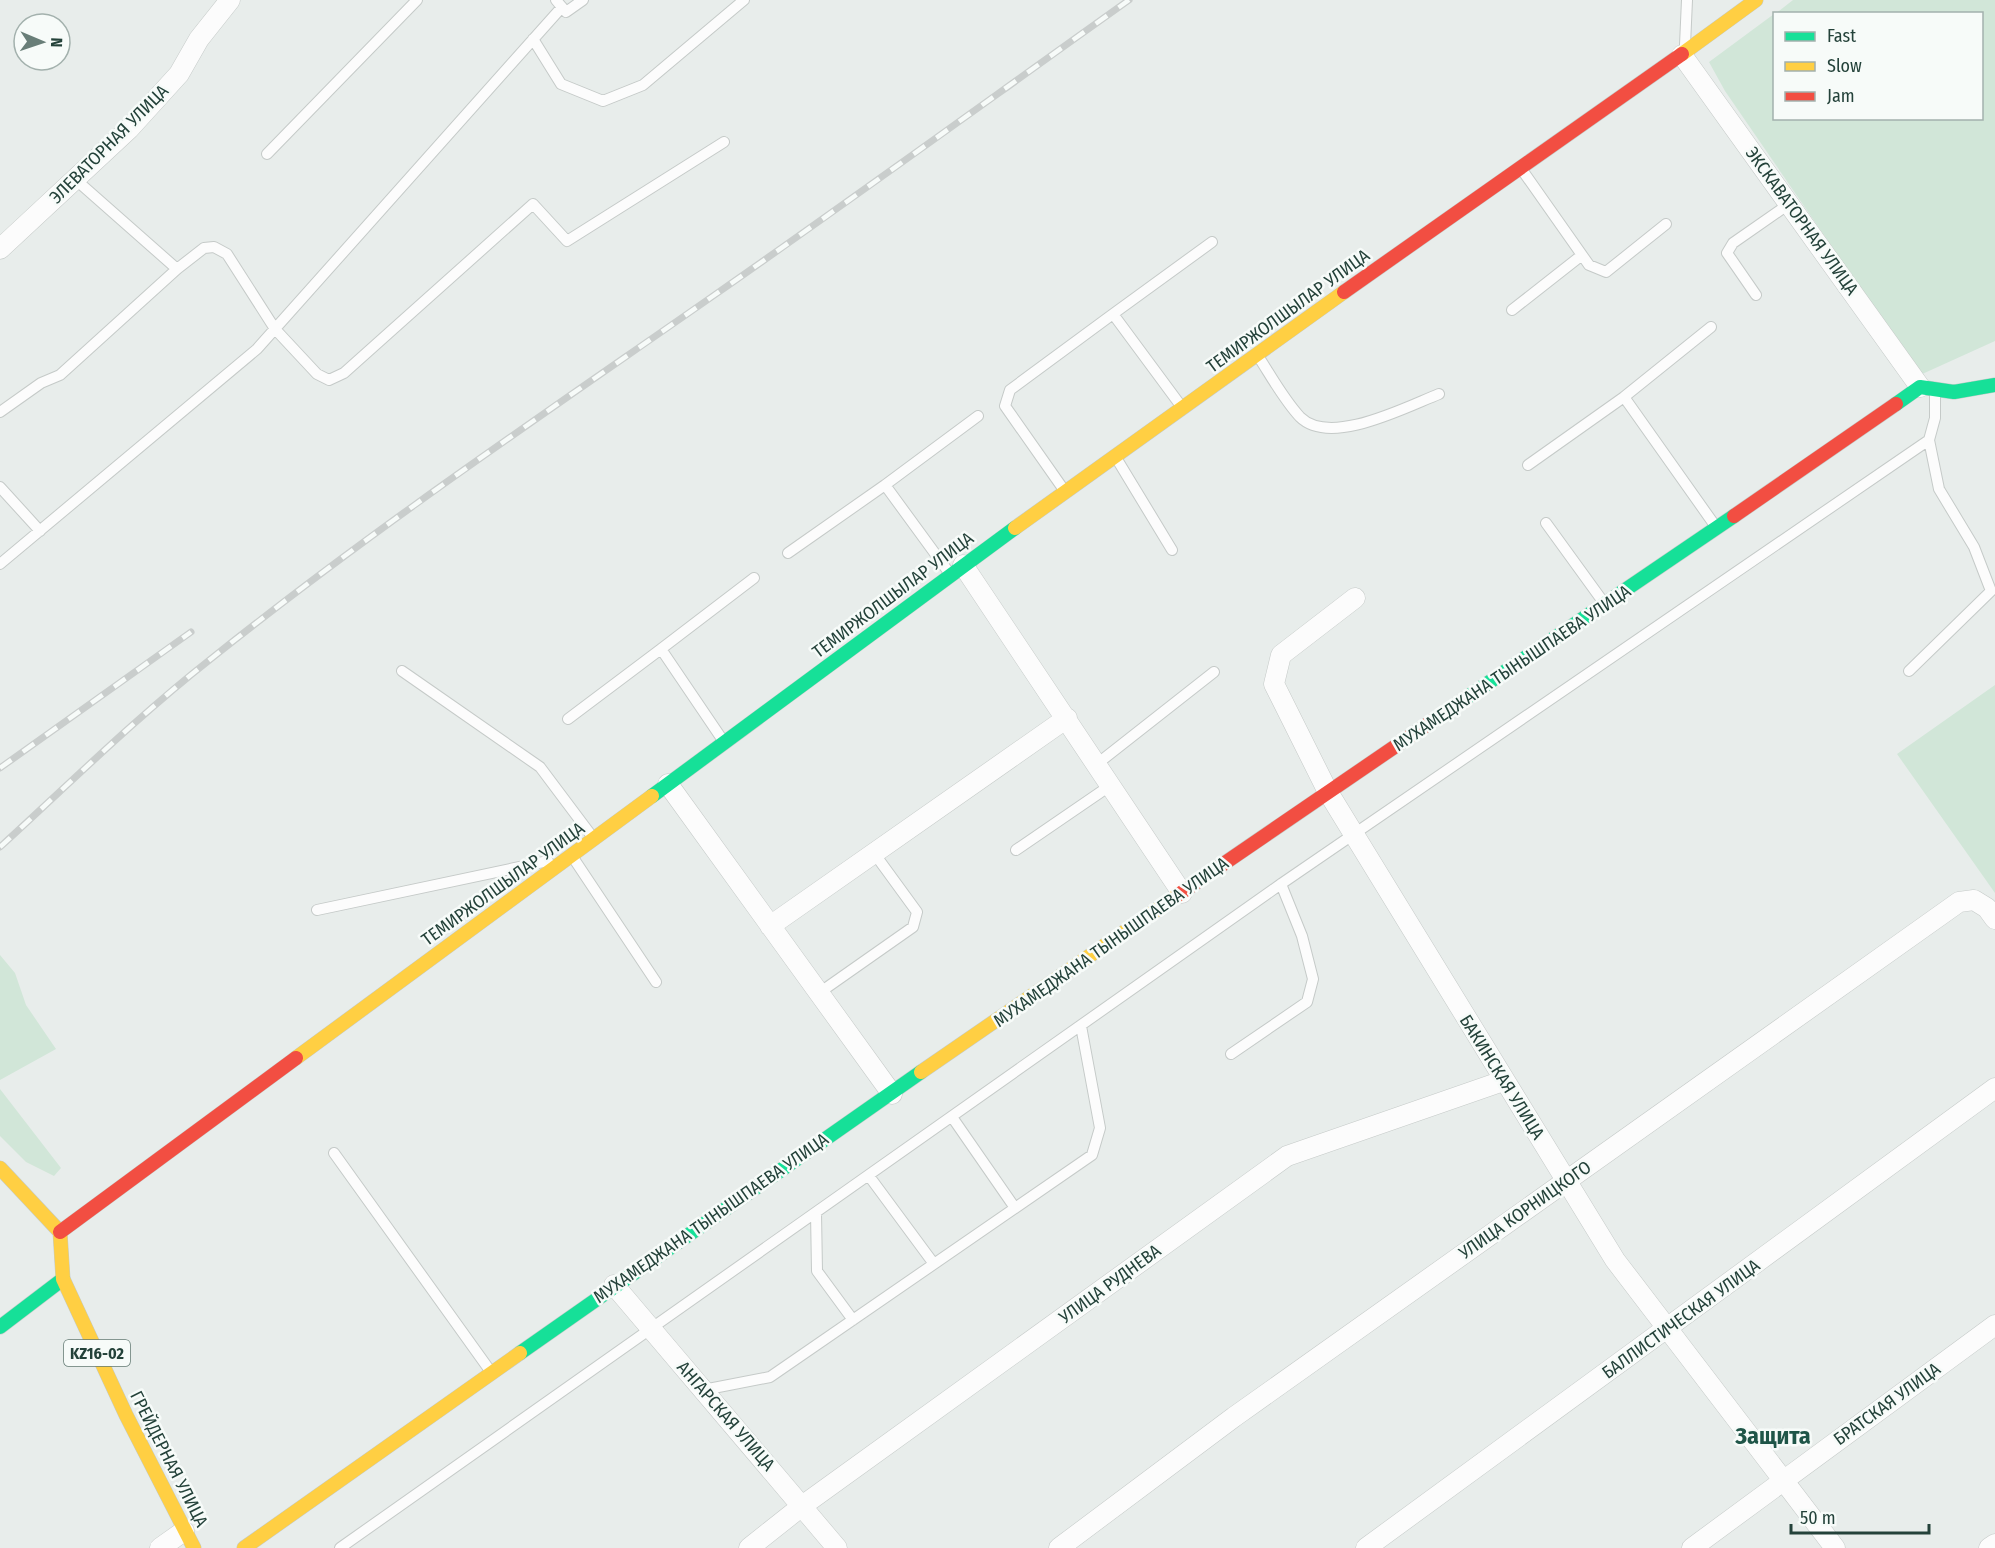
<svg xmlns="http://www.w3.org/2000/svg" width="1995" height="1548" viewBox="0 0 1995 1548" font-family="'Fira Sans Condensed',sans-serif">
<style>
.green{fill:#d1e6d8}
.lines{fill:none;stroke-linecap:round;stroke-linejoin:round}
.lane-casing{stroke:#c5cac8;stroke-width:12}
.street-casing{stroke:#c5cac8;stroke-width:21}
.fast-casing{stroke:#c3cbc8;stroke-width:15}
.slow-casing{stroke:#c3cbc8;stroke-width:15}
.jam-casing{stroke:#c3cbc8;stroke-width:15}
.lane{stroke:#fcfcfc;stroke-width:10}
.street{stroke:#fcfcfc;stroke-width:20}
.fast{stroke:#16e098;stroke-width:14}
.slow{stroke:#ffcf43;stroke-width:14}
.jam{stroke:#f24e42;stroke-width:14}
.rail-casing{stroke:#c9cdcc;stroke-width:7}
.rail{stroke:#f7fbf9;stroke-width:4.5;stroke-dasharray:14;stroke-linecap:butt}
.labels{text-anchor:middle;stroke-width:5;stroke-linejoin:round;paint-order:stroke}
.shield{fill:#f7fbf9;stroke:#637a73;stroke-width:1.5}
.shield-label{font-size:16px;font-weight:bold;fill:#24423a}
.street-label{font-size:18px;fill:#24423a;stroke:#f7fbf9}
.district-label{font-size:24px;font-weight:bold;fill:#1f5548;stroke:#f7fbf9}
</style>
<rect width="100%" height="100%" fill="#e8edeb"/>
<!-- green -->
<path class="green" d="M1793,0H1995V341L1920,375L1725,91L1709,62L1774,14V118H1982V14H1775Z
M1995,685V893L1897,754Z
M0,955L15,973L26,1005L56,1049L0,1080Z
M0,1089L61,1168L54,1176L26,1162L0,1136Z"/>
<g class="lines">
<!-- lane casing -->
<g class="lane-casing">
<path id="lane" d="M556,0L566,12L583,0
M533,39L561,84L603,101L643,85L744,0
M1685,45L1687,0
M267,154L417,0
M1520,167L1589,265L1606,272L1666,224
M75,179L177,269L204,248L214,247L227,254L275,329L317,374L329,380L344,373L533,204L567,241L724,142
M1756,295L1727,253L1733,243L1789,204
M1512,310L1582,255
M1113,314L1212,242
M1711,327L1624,397L1716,527
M1258,356C1271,376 1284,400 1300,417C1330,447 1406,407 1439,394
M0,412L41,383L60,375L177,269
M1115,456L1172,550
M1528,465L1624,397
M885,485L978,416
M0,487L40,531
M1064,490L1005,406L1010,390L1113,314L1181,406
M1546,523L1604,603
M788,553L885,485L950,574
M0,564L257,349L562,7
M402,671L540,767L594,839
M1909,671L1991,591L1974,547L1939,489L1929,440L1935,418V389
M568,719L661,649
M724,742L661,649L754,578
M1097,764L1214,672
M1016,850L1111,785
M572,856L656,982
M317,910L548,861
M819,993L913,927L917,912L874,853
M1231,1054L1307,1002L1313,979L1302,936L1281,884
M952,1117L1015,1208
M334,1153L491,1372
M869,1176L934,1264
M816,1213L817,1271L853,1320
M703,1390L770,1377L1092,1155L1100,1128L1081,1026
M340,1548L1281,884L1929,440"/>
</g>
<!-- street casing -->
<g class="street-casing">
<path id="street" d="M1682,55L1920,387
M0,249L129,129L179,74L199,39L230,0
M963,565L1182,893
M1355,598L1281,655L1274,684L1328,792L1615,1260L1835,1548
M668,784L892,1094
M770,926L1067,718
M614,1285L837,1548
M160,1548L184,1531
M749,1548L802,1506L1287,1156L1503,1081
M1059,1548L1234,1417L1959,902L1974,900L1987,908L1995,919
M1366,1548L1995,1088
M1692,1548L1995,1325
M1989,1548L1995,1544"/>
</g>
<!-- fast casing -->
<g class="fast-casing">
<path id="fast" d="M1896,404L1920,387L1954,392L1995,385
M1466,698L1734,516
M652,796L1015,528
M0,1327L63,1279
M520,1353L921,1072"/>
</g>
<!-- slow casing -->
<g class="slow-casing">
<path id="slow" d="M1682,54L1756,0
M1015,528L1344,292
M296,1058L652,796
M921,1072L1178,895
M0,1168L60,1232L63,1279L126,1415L194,1548
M244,1548L520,1353"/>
</g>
<!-- jam casing -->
<g class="jam-casing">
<path id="jam" d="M1344,292L1682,54
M1734,516L1896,404
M1178,895L1466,698
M60,1232L296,1058"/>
</g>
<!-- lane -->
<use href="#lane" class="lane"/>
<!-- street -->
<use href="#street" class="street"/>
<!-- fast -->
<use href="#fast" class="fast"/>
<!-- slow -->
<use href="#slow" class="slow"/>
<!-- jam -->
<use href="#jam" class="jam"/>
<!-- rail casing -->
<g class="rail-casing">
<path id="rail" d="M0,768L191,632
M0,847C70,783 138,716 212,658C373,529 544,414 713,296C852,199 990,99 1129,0"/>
</g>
<!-- rail -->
<use href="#rail" class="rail"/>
</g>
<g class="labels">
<!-- shield labels -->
<rect class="shield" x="64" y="1340" width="66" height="26" rx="4.5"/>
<g class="shield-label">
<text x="97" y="1359">KZ16-02</text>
</g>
<!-- street labels -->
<g class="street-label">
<text transform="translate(109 144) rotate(-45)" y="6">ЭЛЕВАТОРНАЯ УЛИЦА</text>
<text transform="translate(1802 221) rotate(54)" y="6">ЭКСКАВАТОРНАЯ УЛИЦА</text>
<text transform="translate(1288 311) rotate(-36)" y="6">ТЕМИРЖОЛШЫЛАР УЛИЦА</text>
<text transform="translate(893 595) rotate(-37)" y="6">ТЕМИРЖОЛШЫЛАР УЛИЦА</text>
<text transform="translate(1512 668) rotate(-34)" y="6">МУХАМЕДЖАНА ТЫНЫШПАЕВА УЛИЦА</text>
<text transform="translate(503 884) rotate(-36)" y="6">ТЕМИРЖОЛШЫЛАР УЛИЦА</text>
<text transform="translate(1111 942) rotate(-35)" y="6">МУХАМЕДЖАНА ТЫНЫШПАЕВА УЛИЦА</text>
<text transform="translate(1502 1077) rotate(58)" y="6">БАКИНСКАЯ УЛИЦА</text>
<text transform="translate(1525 1210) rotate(-35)" y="6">УЛИЦА КОРНИЦКОГО</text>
<text transform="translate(711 1218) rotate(-35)" y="6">МУХАМЕДЖАНА ТЫНЫШПАЕВА УЛИЦА</text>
<text transform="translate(1110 1284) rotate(-36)" y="6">УЛИЦА РУДНЕВА</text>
<text transform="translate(1681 1319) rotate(-36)" y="6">БАЛЛИСТИЧЕСКАЯ УЛИЦА</text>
<text transform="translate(1887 1404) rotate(-36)" y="6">БРАТСКАЯ УЛИЦА</text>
<text transform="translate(726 1416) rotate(49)" y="6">АНГАРСКАЯ УЛИЦА</text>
<text transform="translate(169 1459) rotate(63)" y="6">ГРЕЙДЕРНАЯ УЛИЦА</text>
</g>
<!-- district labels -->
<g class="district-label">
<text x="1773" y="1444">Защита</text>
</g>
</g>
<!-- legend -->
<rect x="1773" y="12" width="210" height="108" fill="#f7fbf9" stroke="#a3b1ad" stroke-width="1.5"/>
<rect x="1785" y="32" width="30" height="9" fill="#16e098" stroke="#a3b1ad" stroke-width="1.5"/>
<text x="1827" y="42" font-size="18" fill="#24423a">Fast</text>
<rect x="1785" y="62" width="30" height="9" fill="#ffcf43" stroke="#a3b1ad" stroke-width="1.5"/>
<text x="1827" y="72" font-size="18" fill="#24423a">Slow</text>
<rect x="1785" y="92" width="30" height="9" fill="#f24e42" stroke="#a3b1ad" stroke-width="1.5"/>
<text x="1827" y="102" font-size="18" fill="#24423a">Jam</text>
<!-- north arrow -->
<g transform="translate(42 42) rotate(92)"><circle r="28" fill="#f7fbf9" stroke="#a3b1ad" stroke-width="1.5"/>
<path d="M0-4.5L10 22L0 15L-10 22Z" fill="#697e78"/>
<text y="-9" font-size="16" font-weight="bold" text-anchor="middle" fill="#24423a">N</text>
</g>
<!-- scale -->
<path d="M1791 1524v9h138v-9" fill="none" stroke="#24423a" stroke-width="3"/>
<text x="1800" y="1524" font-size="18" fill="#24423a" stroke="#f7fbf9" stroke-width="4.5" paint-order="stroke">50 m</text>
</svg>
